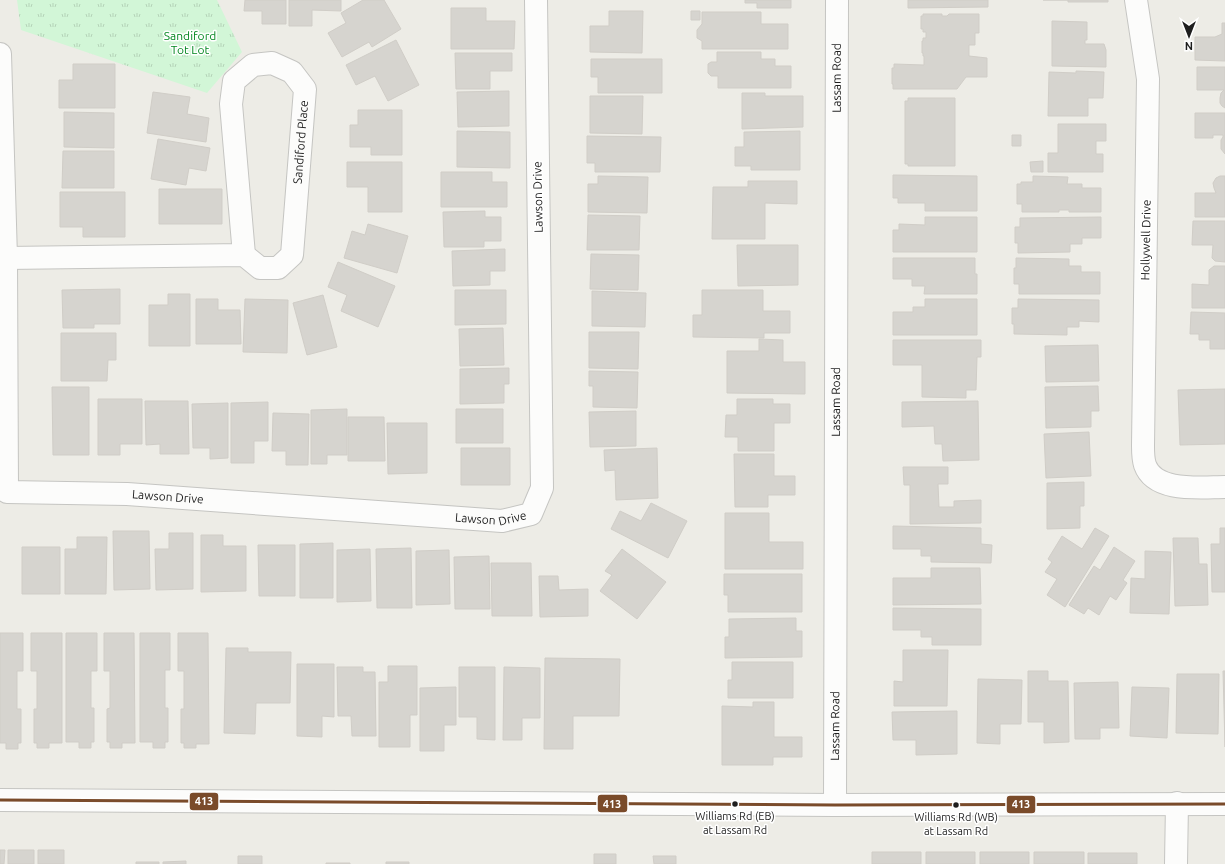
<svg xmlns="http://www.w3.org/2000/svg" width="1225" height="864" viewBox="0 0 1225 864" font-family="Ubuntu,sans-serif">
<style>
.park{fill:url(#park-tufts)}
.building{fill:#d6d4cf;stroke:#d0cdc7}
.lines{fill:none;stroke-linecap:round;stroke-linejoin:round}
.minor-casing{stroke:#c5c5c2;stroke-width:24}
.tertiary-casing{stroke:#c5c5c2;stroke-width:24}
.minor{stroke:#fcfcfb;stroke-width:22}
.tertiary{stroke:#fcfcfb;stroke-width:22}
.bus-1-casing{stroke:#fff;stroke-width:6}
.bus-1{stroke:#7a4b2a;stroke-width:3}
.bus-dot{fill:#1e1e1e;stroke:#fff;stroke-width:1.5}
.labels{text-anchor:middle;stroke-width:3;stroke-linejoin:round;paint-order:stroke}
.bus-label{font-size:11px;fill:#1e1e1e;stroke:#fff}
.park-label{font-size:12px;fill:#02871f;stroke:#fff}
.street-label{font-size:12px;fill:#1e1e1e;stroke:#fff}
.line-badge{stroke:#fff;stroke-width:1.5}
.badge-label{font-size:11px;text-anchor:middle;font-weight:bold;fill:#fff}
</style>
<defs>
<pattern id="park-tufts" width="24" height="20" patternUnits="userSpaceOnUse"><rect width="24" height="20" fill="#d2f6d7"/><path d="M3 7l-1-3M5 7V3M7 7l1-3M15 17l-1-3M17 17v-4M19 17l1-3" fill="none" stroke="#b4d2b8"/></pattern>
</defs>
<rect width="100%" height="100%" fill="#edece6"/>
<!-- park -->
<path class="park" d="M17,0H217L242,52L207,93L21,30Z"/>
<!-- building -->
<path class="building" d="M245,0H286V24H262V11H244Z
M289,0H341V11L312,10V26H289Z
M363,0H384L401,29L372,47L369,42L342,57L328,33L346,23L341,13Z
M745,0H791V8H757V3H745Z
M908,0H988V7L908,8Z
M1043,0H1108V2H1068V0Z
M451,8H486V21H515L514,49H451Z
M609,11H643L642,53L590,52V26H609Z
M691,11H700V20H691Z
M702,12H761V24H788V49H702V41L697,38V30L702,24Z
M923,14H942V16H947L949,14H979V33H975V45H969V56L987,58V77H966L957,89H893V84H892V68H894V64L924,65V56H923V53H922V41H923V38H926V32H923V29H921V16H923Z
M1052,21L1087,22V40H1085V44H1104L1106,50V67L1052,66Z
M1222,23H1225V61L1195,60V37H1215L1222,34Z
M396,40L419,85L388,101L375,76L356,85L346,65Z
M717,52H761V59H775V66H791V88H718V76H711L708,73V64L711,62H717Z
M455,53H512V71H490V89H456Z
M591,59H662V93H598V77H591Z
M73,64H115V108H59V80H73Z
M1197,67H1225V108L1222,106L1220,103V98L1221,93L1224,90H1197Z
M1076,71L1104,72L1103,98H1088V116H1048L1049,72L1076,73Z
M509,91V126L458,127L457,92Z
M153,92L190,97L187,114L209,118L206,142L147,133Z
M742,93H765V96H803V127L742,129Z
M590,96H643L642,134L590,133Z
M908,98H955V166H908V164H905V101H908Z
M358,110H402V155H371V147H350V125H358Z
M64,112L114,113V148L64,147Z
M1195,113H1225V154L1221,149V140L1223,137V135H1213V138H1195Z
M1058,124H1106V141H1096V154H1103V172H1048V153H1058Z
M457,131L510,132V168L457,167Z
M800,131V170H751V166H735V147H744V132Z
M1012,135H1021V146H1012Z
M587,136L661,137L660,172H595V163H587Z
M158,139L210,148L206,171L189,168L186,185L151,179Z
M63,151H114V188H62Z
M1043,161V172H1031L1030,162Z
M347,162H402V212H368V187H347Z
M441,172H492V182H507V207H441Z
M893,175L977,176V211H925V203H898V198H893Z
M598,176L648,177L647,213L588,212V184H598Z
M1033,176L1068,177L1067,184H1082V188H1101V212H1069V210H1059V212H1022V204H1017V184H1021V182H1033Z
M1220,176H1225V217H1195V193H1216L1214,188L1213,183L1216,178Z
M748,181H797V204L765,203V239H712L713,187H748Z
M159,189H222V224H159Z
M60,192H125V237H83V227H60Z
M485,211V217H501V241H484V247H444L443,212Z
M588,215L640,216L639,250H587Z
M925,217H977V252H893V230H899V224L925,225Z
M1101,217V238H1082V244H1070V252L1018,253V243H1015V227H1020V218Z
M1193,221H1225V262L1215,261L1212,258L1213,245H1192Z
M368,224L408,236L397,273L344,258L352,231L365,235Z
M737,245H798V285L738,286Z
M505,249V271H490V285L453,286L452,251Z
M591,254L639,255L638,290L590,289Z
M893,258H975V274H977V294H924L925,286H912V279H893Z
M1016,258L1069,259V266H1081V272H1100V294H1019V284H1014V268H1016Z
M338,262L395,286L378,327L341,311L347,295L328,287Z
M1214,266H1225V308H1192V284L1209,285V270Z
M120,289V324H94V328H63L62,290Z
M455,290H506V324L455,325Z
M702,290H763V311H790V333H764V338L693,337V315H702Z
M592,291L646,293L645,327L592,326Z
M168,294H190V346H149V305H168Z
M323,295L337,347L307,355L293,303Z
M196,299H218V310H240L241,344H196Z
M245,299L288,300L287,353L243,352Z
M925,299H977V335H893V312H913V307H925Z
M1018,299L1099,300V322L1079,321V327H1067V335L1014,334V324H1012V308H1018Z
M1191,312L1225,313V349H1210V340H1199V334H1190Z
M503,328L504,365L460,366L459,329Z
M589,332H639L638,369L589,368Z
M61,333H116V360H108L107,381H61Z
M759,339L783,340V362H805V394L727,393V351H759Z
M893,340H981V357H977L976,390H966V398L922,397V365H893Z
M1098,345L1099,381L1046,382L1045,346Z
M509,368V384H504V403L460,404V369Z
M589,371L638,372L637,408L593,407V386H589Z
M1098,386L1099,411H1091V427L1046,428L1045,387Z
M52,387H89V455H53Z
M1225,389V444L1180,445L1178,390Z
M98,399H142V444H120V455H98Z
M737,399H773V404H790V423H774V451H738V437H725L726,415H737Z
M145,401H188L189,454H160V444L146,445Z
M978,401L979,460L943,461L942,444H935L934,426L902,427V402Z
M268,402V441H254V463H231V403Z
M228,403V458L210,459V448H193L192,404Z
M347,409V455H327V464H311V410Z
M456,409H503V443H456Z
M636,411V446L590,447L589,412Z
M273,413L309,414L308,465H286V451H272Z
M348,417H384L385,461H348Z
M387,423H427V473L388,474Z
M1089,432L1091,476L1046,478L1044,434Z
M461,448H510V485H461Z
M657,448L658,498L616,500L615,470L605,471L604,450Z
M734,454H774V476H795V495H768V507H735Z
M903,467H948V484H938L939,507H954V501L981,500V523L910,524V485H904Z
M1084,482V506H1080V528L1047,529V483Z
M651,503L687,521L668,558L611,529L620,511L641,521Z
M725,513H769V542H803V569H725Z
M893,526L981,528V544L992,545L991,563L931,562V556H921V549H893Z
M1095,528L1109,536L1065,607L1047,595L1057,579L1045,572L1052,562L1048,559L1062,536L1082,549Z
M1220,528H1225V592H1212L1211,544H1220Z
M113,531H149L150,589L114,590Z
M169,533H193V589L156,590L155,549H169Z
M201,535H223V546H246V591L201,592Z
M77,537H107L106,594H65V549H77Z
M1173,538H1198L1199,564H1207L1208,605L1175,606Z
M333,543V598H300V544Z
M258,545H295V596H259Z
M22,547H60V594H22Z
M1114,547L1135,561L1123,580L1127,583L1116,600L1110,596L1099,615L1088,608L1084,614L1069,605L1094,566L1100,570Z
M411,548L412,608H377L376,549Z
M370,549L371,601L337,602V550Z
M622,549L666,582L637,619L600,591L612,575L605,571Z
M449,550L450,604L416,605V551Z
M1145,551L1171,552L1169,614L1130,613L1131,578L1145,579Z
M489,556L490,609H455L454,557Z
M491,563H531L532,616H492Z
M931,568H980L981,604L893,605V578H931Z
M724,574H802V612H728V595H724Z
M539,576H558L559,590L588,589V616L540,617Z
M893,608L981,609V645H932V637H921V630H893Z
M796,618V631H802V657L725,658V637H729V619Z
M0,633H23V671H17V709H21V743H18V749H6V743H0Z
M31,633H62V743H49V748H37V743H34V709H37V671H31Z
M66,633H97V671H91V708H94V742H91V748H79V742H66Z
M104,633H134L135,743H122V748H110V742H107V709L110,708V671H104Z
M140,633H170V670H165V708H168V742H165V748H153V742H140Z
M178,633H208L209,744H196V748H184V743H181V709H184V671H178Z
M226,648H248V652H291L290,703H256L255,734L224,733Z
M903,650H948L947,706H894V681L903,682Z
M545,658L620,659L619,716H573V749H544Z
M732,662H793V698H728V680H732Z
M297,664H334V717L322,716V737L297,736Z
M388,666H417V715H410V747H379V682H388Z
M337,667H363V672H375L376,736H352L351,716H338Z
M459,667H495V740L477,739V717H459Z
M504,667L540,668V718H522V740H503Z
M1028,671H1048V681H1068L1069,742L1044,743V722H1028Z
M1223,671H1225V747Z
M1177,674H1219L1218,734L1176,733Z
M978,679L1022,680L1021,724H1000V744L977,743Z
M1118,682L1119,728H1100V739H1075L1074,683Z
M456,687V725H444V751H420V688Z
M1132,687L1169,688L1167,738L1130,736Z
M753,702H774V737H802V757H773V765H722V706L753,707Z
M957,711V754L916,755V740H893L892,712Z
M0,850H5L4,864H0Z
M8,850H34V864H8Z
M38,850H64V864H38Z
M872,852H921V864H872Z
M926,852H975V864H926Z
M980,852H1029V864H980Z
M1034,852H1084V864H1034Z
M1088,853H1137V864H1088Z
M594,854H616V864H594Z
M238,856H262V864H238Z
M653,856H676V864H654Z
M186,861V864H163V862Z
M136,862H159V864H136Z
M386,862H409V864H386Z
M326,863H350V864H326Z"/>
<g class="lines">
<!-- minor casing -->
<g class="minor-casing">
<g id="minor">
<path d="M1136,0L1148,79L1143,446C1143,452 1143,459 1145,465C1155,493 1201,487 1225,487"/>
<path id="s1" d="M0,54L6,258L7,492L127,494L502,521L531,514L542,488L536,0"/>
<path id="s2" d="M6,258L244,255L260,268H278L292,255L305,89L292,72L272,63L253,65L234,81L231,104L244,255"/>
<path id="s3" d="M835,805L837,0"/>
<path d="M1176,864L1177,803"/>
</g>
</g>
<!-- tertiary casing -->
<g class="tertiary-casing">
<path id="tertiary" d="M0,800L835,805L1225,804"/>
</g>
<!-- minor -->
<use href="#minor" class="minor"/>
<!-- tertiary -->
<use href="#tertiary" class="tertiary"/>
<!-- bus-1 casing -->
<g class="bus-1-casing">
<path id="bus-1" d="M0,800L835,805L1225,804"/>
</g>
<!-- bus-1 -->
<use href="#bus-1" class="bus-1"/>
</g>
<!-- markers -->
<g class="bus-dot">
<circle cx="735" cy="804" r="3.5"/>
<circle cx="956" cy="805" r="3.5"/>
</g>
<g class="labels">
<!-- bus labels -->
<g class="bus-label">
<text x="735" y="820">Williams Rd (EB)<tspan x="735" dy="14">at Lassam Rd</tspan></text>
<text x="956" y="821">Williams Rd (WB)<tspan x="956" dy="14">at Lassam Rd</tspan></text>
</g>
<!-- park labels -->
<g class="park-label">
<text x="190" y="40">Sandiford<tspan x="190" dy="14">Tot Lot</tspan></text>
</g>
<!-- street labels -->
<g class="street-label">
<text dy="4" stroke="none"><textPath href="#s3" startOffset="727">Lassam Road</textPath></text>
<text dy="4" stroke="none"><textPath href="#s2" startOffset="409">Sandiford Place</textPath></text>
<text transform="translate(538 197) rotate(-91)" y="4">Lawson Drive</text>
<text transform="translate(1146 240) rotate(-89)" y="4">Hollywell Drive</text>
<text dy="4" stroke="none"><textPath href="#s3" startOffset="403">Lassam Road</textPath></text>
<text dy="4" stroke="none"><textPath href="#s1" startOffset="599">Lawson Drive</textPath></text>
<text dy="4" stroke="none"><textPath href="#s1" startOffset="923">Lawson Drive</textPath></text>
<text dy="4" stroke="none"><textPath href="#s3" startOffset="79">Lassam Road</textPath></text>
</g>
</g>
<g class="line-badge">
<rect x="189" y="792" width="30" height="19" rx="4" fill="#7a4b2a"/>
<rect x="597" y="794" width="31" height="19" rx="4" fill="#7a4b2a"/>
<rect x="1006" y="795" width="30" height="19" rx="4" fill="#7a4b2a"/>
</g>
<g class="badge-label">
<text x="204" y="805">413</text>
<text x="612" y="808">413</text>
<text x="1021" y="808">413</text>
</g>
<!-- north arrow -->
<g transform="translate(1189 36) rotate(180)" stroke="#ffffff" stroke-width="3" paint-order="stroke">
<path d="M0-3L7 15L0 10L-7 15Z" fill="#1e1e1e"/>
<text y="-6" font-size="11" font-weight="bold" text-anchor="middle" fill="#1e1e1e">N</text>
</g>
</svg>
